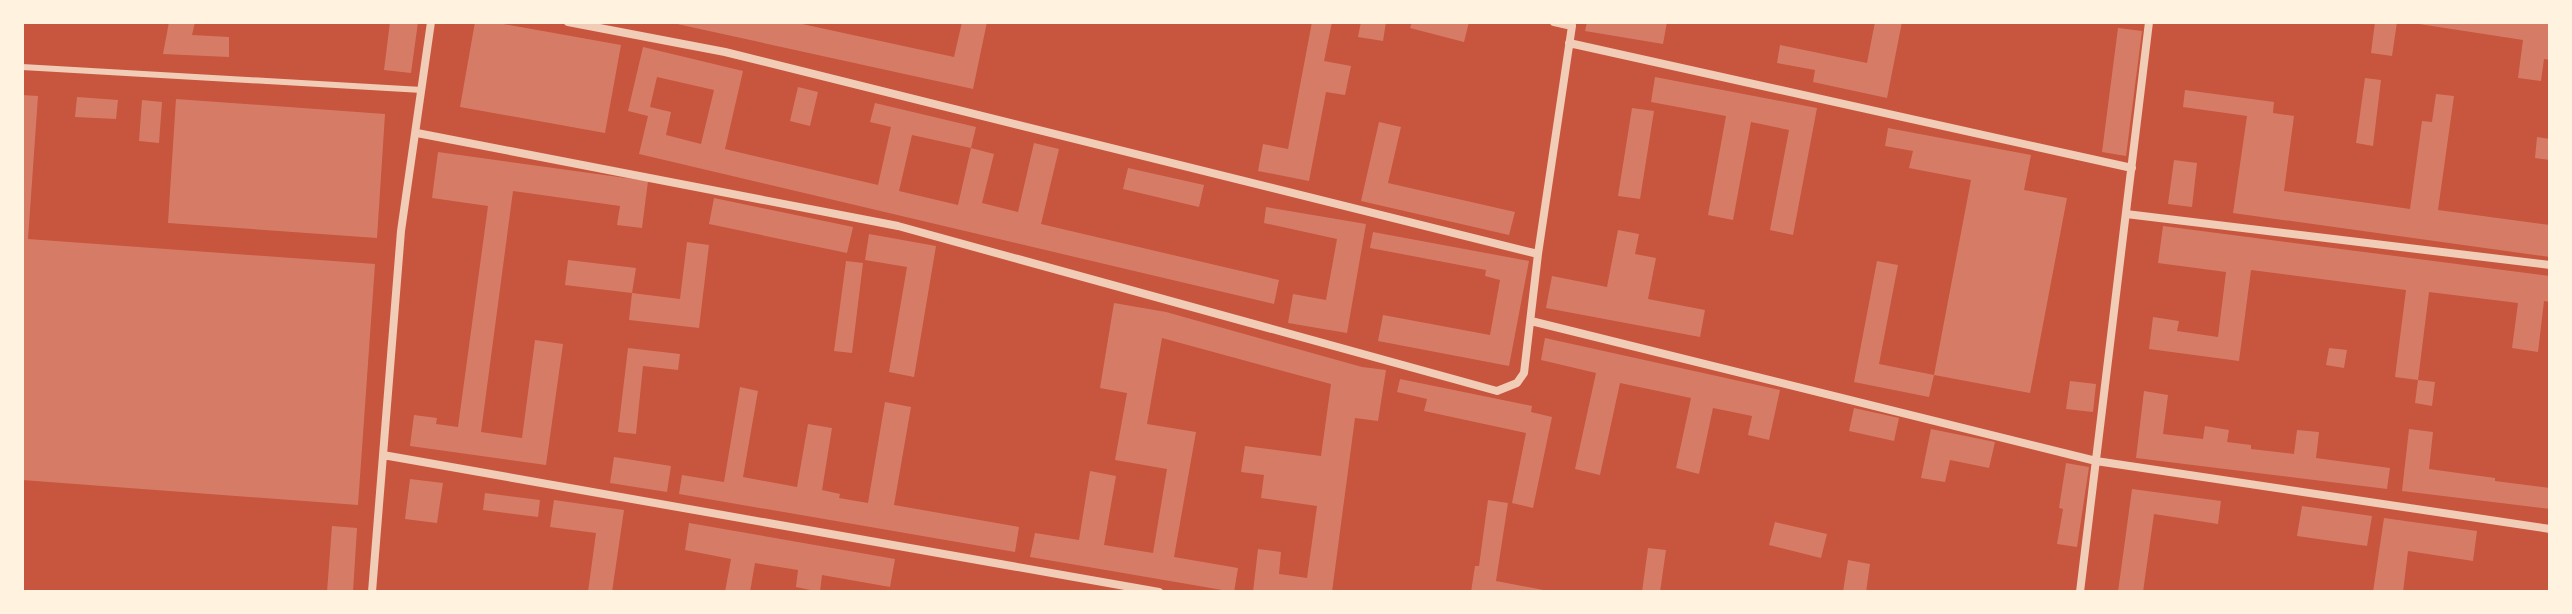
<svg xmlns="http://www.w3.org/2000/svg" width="2572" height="614" viewBox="0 0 2572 614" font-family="'Archivo Narrow',sans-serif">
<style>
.building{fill:#d67c66;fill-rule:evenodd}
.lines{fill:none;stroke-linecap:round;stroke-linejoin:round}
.service{stroke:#f1ccb7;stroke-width:6}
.minor{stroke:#f1ccb7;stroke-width:8}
</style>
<rect width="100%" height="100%" fill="#c8553d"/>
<!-- building -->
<path class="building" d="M169,22H195L192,35L229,37V57L163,54Z
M390,22H418L411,73L384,70Z
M475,22H492L621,45L605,133L460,107Z
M668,22H793L954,57L962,22H987L973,89Z
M1312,22H1332L1324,61L1351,66L1345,95L1326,92L1309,181L1258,171L1263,144L1288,149Z
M1361,22H1386L1383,41L1358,37Z
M1412,22H1469L1464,42L1410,28Z
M1587,22H1667L1663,44L1585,31Z
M1875,22H1902L1887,98L1813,82L1815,70L1777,63L1780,45L1867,63Z
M2375,22H2397L2392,56L2371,53Z
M2406,22H2550V60L2544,59L2541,81L2518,78L2523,40Z
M2118,28L2142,31L2126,156L2102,152Z
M643,47L743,71L725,149L878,185L891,127L870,122L875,103L976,127L971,148L912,135L899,191L958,205L971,148L994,154L982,203L1018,212L1034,143L1059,149L1041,224L1279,280L1274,304L639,154L648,116L628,111ZM657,77L714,90L701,144L666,135L671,112L650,107Z
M1655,77L1817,108L1793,235L1770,230L1789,130L1751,122L1733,220L1708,215L1726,116L1651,102Z
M2365,78L2381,80L2373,146L2356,143Z
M798,87L818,92L810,126L790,121Z
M2185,90L2274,102L2273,113L2294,116L2284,191L2410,209L2422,121L2432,122L2436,94L2454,96L2438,210L2550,225V257L2233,213L2247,116L2183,107Z
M22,95L38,96L28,239L375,264L358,505L22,480Z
M77,97L118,100L116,119L75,117Z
M176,99L385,114L377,238L168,223Z
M142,100L162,102L159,143L139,141Z
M1632,108L1654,111L1640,199L1618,196Z
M1379,122L1401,127L1388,183L1515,212L1509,235L1361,201Z
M1888,128L2031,155L2024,190L2067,198L2030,393L1934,375L1971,180L1909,168L1913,151L1885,146Z
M2537,137L2550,139V160L2535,158Z
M438,152L648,181L642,228L617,225L620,206L513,191L481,432L522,438L535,340L563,344L546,465L410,446L414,415L437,418L436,424L458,427L488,206L432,198Z
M2174,160L2197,163L2192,207L2168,204Z
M1128,168L1204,185L1199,207L1123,189Z
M714,198L853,227L847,253L709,224Z
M1266,207L1366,224L1347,333L1288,323L1293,294L1326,300L1337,239L1264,223Z
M2163,226L2550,276V302L2544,301L2538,352L2512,348L2518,303L2429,292L2418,380L2395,377L2406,290L2251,270L2239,361L2149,349L2153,317L2179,321L2177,331L2218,337L2226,272L2158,263Z
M1618,230L1639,234L1635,254L1656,258L1648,299L1705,310L1700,337L1546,308L1552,276L1607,287Z
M1373,232L1529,261L1509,366L1378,341L1383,315L1490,335L1500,280L1485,276L1486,270L1370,248Z
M869,234L936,246L914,377L889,372L907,267L865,260Z
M687,242L709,245L699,328L629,320L632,293L680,299Z
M568,260L636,268L632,293L565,285Z
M846,261L863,263L852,353L834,351Z
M1877,261L1898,265L1879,364L1934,375L1929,397L1854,382Z
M1114,303L1166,312L1362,367L1386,370L1378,421L1355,418L1332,592H1253L1258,549L1281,552L1279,574L1307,578L1317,506L1261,498L1264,475L1241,472L1245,446L1321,456L1331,384L1162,338L1147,424L1196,432L1174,557L1238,568L1234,592L1030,557L1035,533L1079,540L1090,471L1116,476L1104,545L1153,553L1167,469L1115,460L1127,393L1100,388Z
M1545,338L1780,390L1769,440L1748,435L1752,416L1713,408L1699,474L1676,468L1691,398L1620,383L1600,475L1575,469L1596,373L1541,360Z
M628,348L680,354L678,370L643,366L636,434L618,432Z
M2329,348L2347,350L2344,368L2326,365Z
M1400,379L1532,406L1531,412L1552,417L1533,508L1512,503L1526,433L1424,411L1427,399L1397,392Z
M2418,380L2435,382L2432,406L2415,403Z
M2070,381L2096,384L2093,412L2066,409Z
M740,387L758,391L743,477L797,487L808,424L832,428L822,490L840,494L839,498L868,503L885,402L911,407L894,505L1019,527L1015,552L679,494L682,475L724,482Z
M2144,391L2168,395L2163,434L2203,439L2205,426L2229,430L2227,442L2251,445V449L2294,454L2297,430L2319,432L2316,458L2390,468L2387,489L2136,458Z
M1854,408L1899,418L1894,441L1849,431Z
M1931,429L1995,442L1989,468L1950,460L1945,482L1921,478Z
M2409,429L2433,432L2429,469L2495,478V481L2550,488V509L2402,491Z
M614,457L671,466L667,492L610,483Z
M2066,463L2089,467L2077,547L2057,544L2063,509L2059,508Z
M410,479L443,483L437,523L405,519Z
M2132,489L2221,501L2218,524L2154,514L2143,592H2118Z
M485,493L540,500L538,517L483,510Z
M554,500L624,510L612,592H588L596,533L550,527Z
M1488,500L1508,503L1496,581L1554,592H1471L1475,566H1479Z
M2302,506L2372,516L2367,546L2297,536Z
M2384,518L2477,531L2473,561L2408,551L2403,592H2373Z
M1775,522L1827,534L1821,558L1769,545Z
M689,523L895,559L890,587L822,575L820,592L796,587L798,570L755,563L750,592H725L731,559L685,550Z
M332,526L357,528L353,592H327Z
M1648,548L1666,550L1660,592H1642Z
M1848,560L1870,564L1866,592H1843Z"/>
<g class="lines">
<!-- service -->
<path class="service" d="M22,67L422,90"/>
<!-- minor -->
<path class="minor" d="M568,22L725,52L1538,254
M1569,43L2132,168
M417,133L898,226L1497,391L1517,383L1524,373L1538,254L1572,26L1554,22
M2126,214L2550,265
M1531,321L2096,461L2550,529
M383,455L1159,592
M372,592L401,231L431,22
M2080,592L2149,22"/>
</g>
<!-- border -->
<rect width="2572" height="614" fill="none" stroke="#fff3e0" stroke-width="48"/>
</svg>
